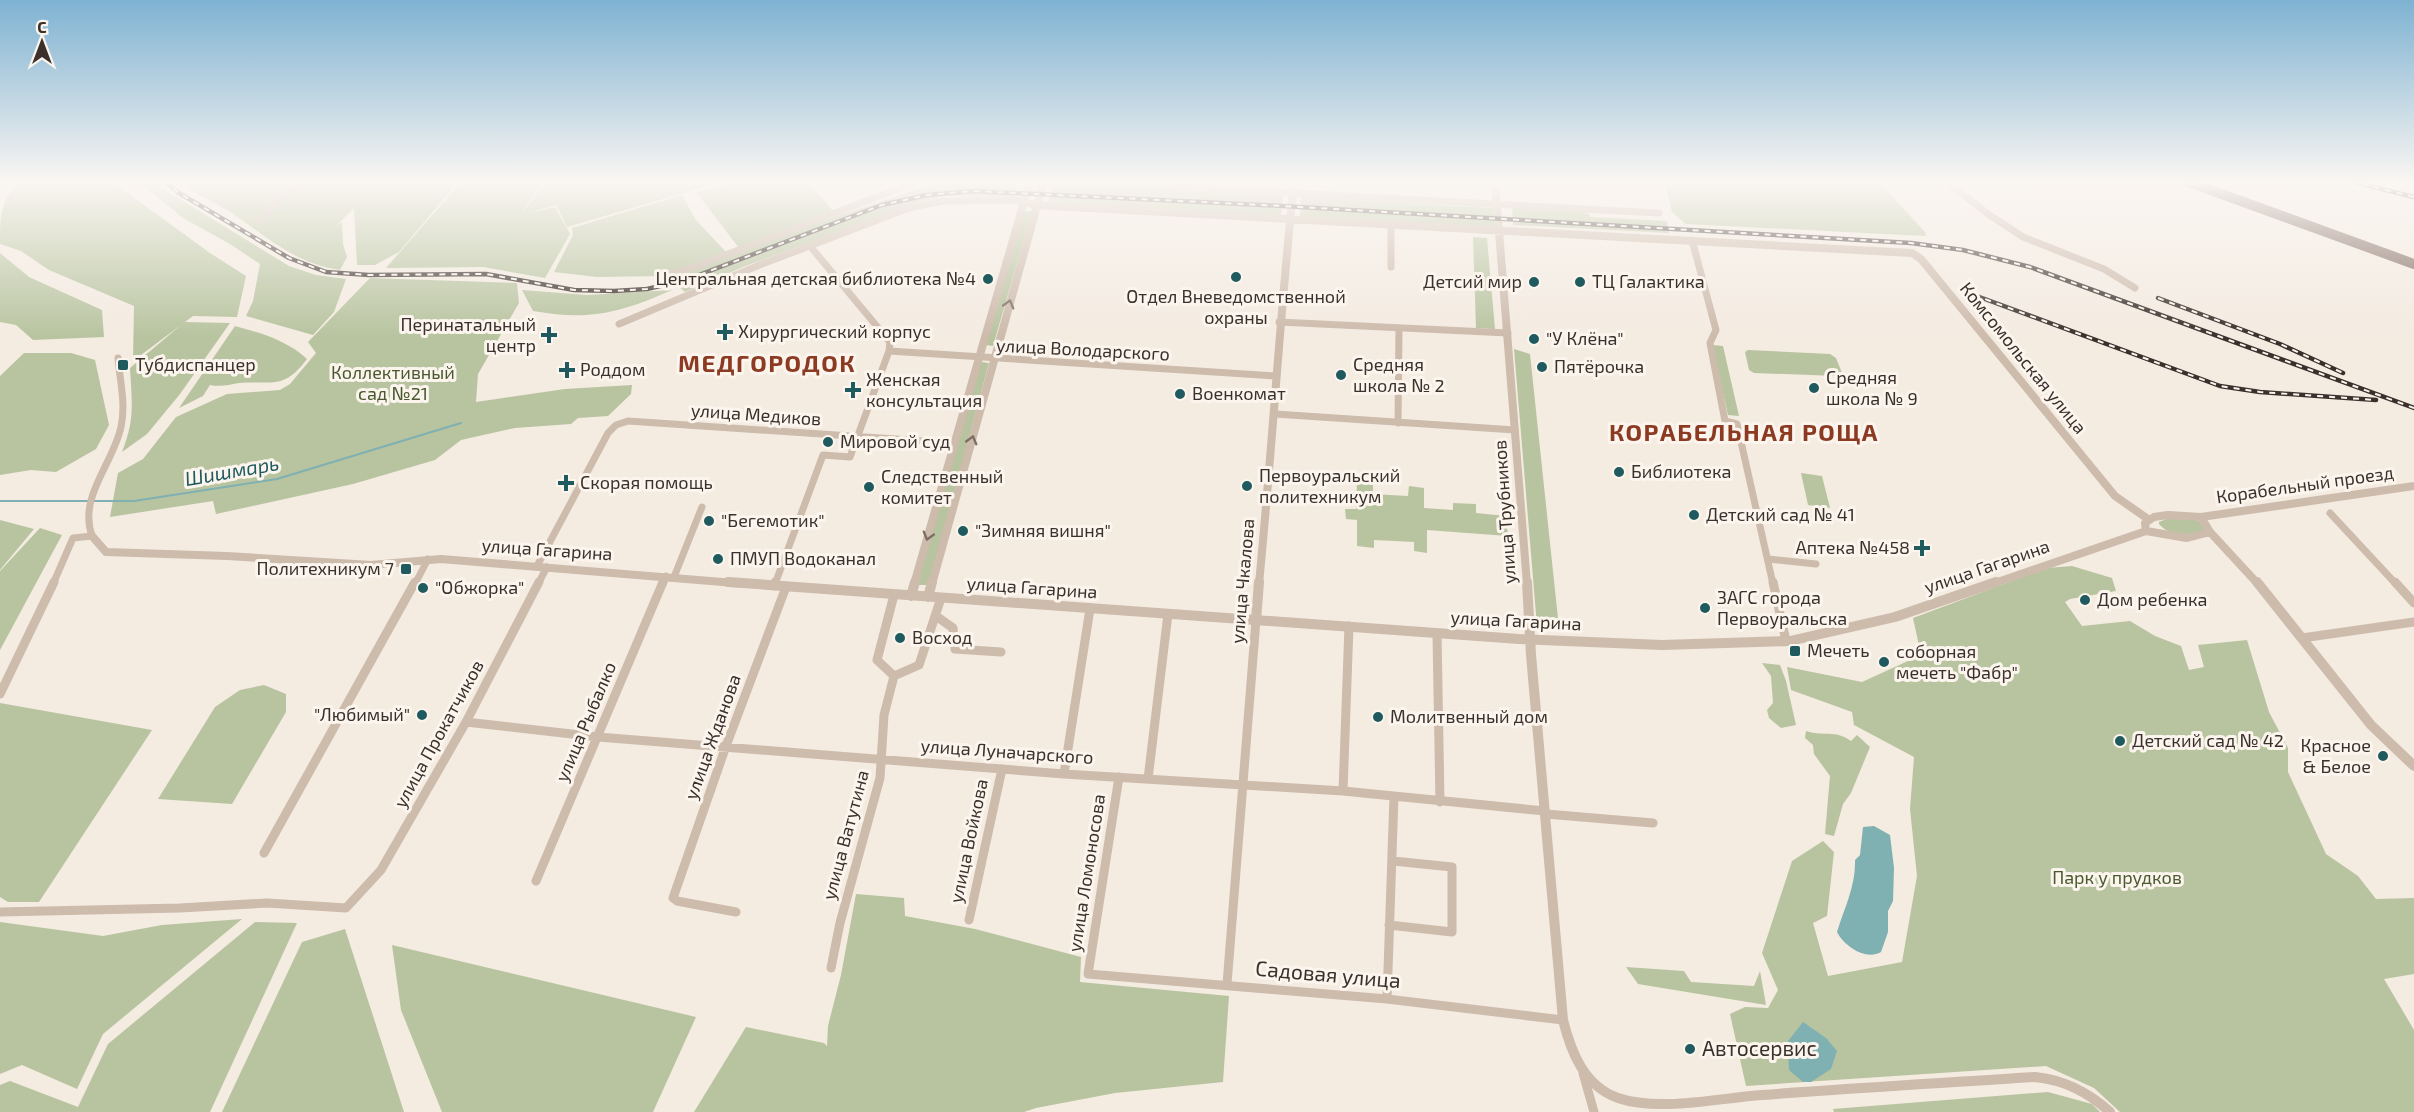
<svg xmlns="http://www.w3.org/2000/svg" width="2414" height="1112" viewBox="0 0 2414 1112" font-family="'Exo 2',sans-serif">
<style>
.green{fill:#b8c4a0}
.water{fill:#7fb0b2}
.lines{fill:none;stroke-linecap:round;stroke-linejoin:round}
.stream{stroke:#7fb0b2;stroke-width:2}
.minor-far1{stroke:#cdbbac;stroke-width:7}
.minor{stroke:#cdbbac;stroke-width:9}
.tertiary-far1{stroke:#cdbbac;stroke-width:8}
.tertiary{stroke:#cdbbac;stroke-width:10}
.primary{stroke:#7d675c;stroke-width:10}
.rail-casing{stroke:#3b302b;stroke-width:4.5}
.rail{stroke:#fbf5ee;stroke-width:2;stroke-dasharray:6;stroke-linecap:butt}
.oneway{stroke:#7d6f65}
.poi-dot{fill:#1f5a5e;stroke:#fbf5ee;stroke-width:2}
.labels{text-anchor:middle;stroke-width:6;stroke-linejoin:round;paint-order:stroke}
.poi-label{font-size:18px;fill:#3b302b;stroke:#fbf5ee;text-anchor:start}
.street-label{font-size:18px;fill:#3b302b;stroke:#fbf5ee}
.park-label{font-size:18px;fill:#4a5a2e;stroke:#fbf5ee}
.water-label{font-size:20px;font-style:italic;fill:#1f5a5e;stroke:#fbf5ee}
.near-street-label{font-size:21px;fill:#3b302b;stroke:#fbf5ee}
.near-poi-label{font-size:21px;fill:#3b302b;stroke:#fbf5ee;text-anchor:start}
.district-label{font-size:24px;font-weight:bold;letter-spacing:1.5px;fill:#8c3b22;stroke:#fbf5ee}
</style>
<rect width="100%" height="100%" fill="#f4ebe1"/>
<!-- green -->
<path class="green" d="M20,181H111L210,253L246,276L237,317L193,316L185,322L230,323L180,394L147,434L122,452C135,419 132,403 130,368L181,325L133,361L134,306L49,270L21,251L0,244C0,219 0,199 20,181Z
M138,181H156L165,190L289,266L316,275L346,279L334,312L313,335L246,316L253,301L260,264L230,244L183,218Z
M181,181H459L399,252L375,265H357L354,208L336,226L342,222L343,244L347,257L340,270C293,263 266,236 229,211C213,202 194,194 181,181Z
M462,181H543L520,216L546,181H725L567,227L556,205L524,214L555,207L570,234L545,278L483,267L386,268Z
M733,181H808L834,212L739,248L696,192Z
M942,181H1018L1015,197L945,196L923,201L743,267L685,292L670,279L781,235Z
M1664,181H1878L1925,232L1926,236L1686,224L1672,212Z
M1054,184L1283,196L1281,215L1048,202Z
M682,195L696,220L726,252L660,276L597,277L554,272L573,235L572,228Z
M1301,197L1493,208L1495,227L1300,217Z
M1512,207L1579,212L1589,214L1590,217L1667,221L1669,233L1513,225Z
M1024,211H1032L993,346L985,345Z
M1473,237L1487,238L1495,329L1476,328Z
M0,253L29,277L102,310L104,337L33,340L16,325L0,322Z
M370,278L517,283L519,303L478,374L476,402L565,389L632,385L631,394L608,416L578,418L571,424L515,428L461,440L435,460L353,484L216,514L213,501L110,517L118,473L143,459L176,417L227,394L280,390L290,384L316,353L308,342Z
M522,290L587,295L672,290C620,313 590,321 533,311Z
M235,326C261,333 286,340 307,359C283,391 272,380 239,383C228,385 221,387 210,385L203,396L179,408Z
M1712,345L1723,346L1739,416L1728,415Z
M1514,349L1530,354L1559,628L1537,626Z
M1748,350L1830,354L1836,358L1842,373L1838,376L1754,373L1749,370L1745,352Z
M24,353H71L95,360L109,425L96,449L56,472L31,470L0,475V376Z
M981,362L989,363L929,585H916Z
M1801,473L1822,476L1830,508L1808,505Z
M1357,483L1373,484V494L1408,496L1409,486L1424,488V508L1453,510V503L1476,504V513L1506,516L1508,536L1427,530V553L1414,551V542L1374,540V548L1357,546V520L1346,519L1345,509H1356Z
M2169,518H2191L2201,522L2206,532C2189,534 2171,538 2159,524V522Z
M0,520L34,529L0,570Z
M40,528L62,535L0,650V571Z
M2072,566L2112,578L2116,591L2070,599L2065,602L2082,626L2130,621L2155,636L2181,646L2189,670L2204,667L2198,645L2247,640L2269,712L2288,748V772L2326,854L2358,876L2376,899L2414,898V974L2384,979L2414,1030V1112H2120L2094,1088L2046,1066L1746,1086L1730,1014L1745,1007L1768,1008L1778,990L1762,953L1792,861L1823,841L1834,852L1827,916L1813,923L1828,976L1902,962L1917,876L1910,809L1914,757L1854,725L1852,712L1791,690L1787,667L1862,682L1921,655L1913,618L2047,568Z
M1762,663L1780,665L1786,681L1796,725L1781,728L1769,718L1767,710L1773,703L1771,676Z
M264,685L286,694V712L232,804L158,799L215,707L240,690Z
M0,703L152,730L39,902H8L0,897Z
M1806,731C1825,737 1834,729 1851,741L1857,735L1870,747L1851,793L1843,804L1834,836L1825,834L1830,776L1814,754L1813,745L1805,738Z
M856,894L904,898L905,916L975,929L1081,957L1080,982L1229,996L1223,1082L1115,1093L1036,1108L1024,1112H694L746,1027L824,1043L827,1046L828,1026L841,975Z
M242,919L103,1034L77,1089L22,1065L0,1074V922L103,936L162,925Z
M255,922L297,923L210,1112H0V1085L10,1081L78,1107L108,1044Z
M345,929L404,1112H222L302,942Z
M392,945L696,1017L653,1112H442L401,1010Z
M1626,967L1684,971L1691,982L1754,986L1760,971L1766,1005L1638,984Z
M2048,1092L2092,1104L2100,1112H1834L1833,1109Z"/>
<!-- water -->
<path class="water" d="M1874,826L1890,835L1894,868L1893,901L1888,911V932L1881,952C1866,961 1844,946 1837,932C1844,909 1856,886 1855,860L1860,855L1863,827Z
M1803,1022L1826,1038L1837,1051L1831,1069L1811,1082H1803L1789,1070L1788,1053L1785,1045Z"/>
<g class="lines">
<!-- stream -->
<path class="stream" d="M0,501H134L277,479L461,423"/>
<!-- minor-far1 -->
<path class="minor-far1" d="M1071,181L1659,213
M1946,181L1988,214L2023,237L2104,269L2135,288
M260,221L296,181
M1391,223V267
M1692,240L1716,330L1710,343L1725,421L1737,424L1773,584
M662,277L697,266L918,181
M1279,322L1508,333
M619,324L757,266L909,208L943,201L1025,200
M889,351L1275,376
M1275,414L1515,430
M1398,423L1399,328
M2330,513L2396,584
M1768,559L1816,564
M537,566L608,433L616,425L628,421L955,443
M674,577L702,507
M53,584L73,538L92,536C78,497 113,464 121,427C126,404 120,381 118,358
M415,584L428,559
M538,584L547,567
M663,584L666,576
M775,584L823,455L850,457L889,351L890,342L810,246"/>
<!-- minor -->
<path class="minor" d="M1773,582L1786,641
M2395,582L2414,603
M774,586L775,582
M894,595L877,660L894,676
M936,616L953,628L955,649L1001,652
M1437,633L1440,802
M2302,638L2414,622
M894,676L919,665L941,598
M0,694L54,582
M466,722L598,737L1064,774L1343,791L1545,811
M1064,774L1090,609
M1119,777L1088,974L1387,999L1563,1020
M1148,779L1168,614
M1343,791L1349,626
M1546,814L1653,823
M264,853L415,582
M536,881L663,582
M0,912L180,908L267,903L346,908L381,870L466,722L539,582
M736,912L677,901L673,898L726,746L786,587
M969,920L1002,769
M1389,925L1452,932V867L1393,861
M831,968L840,923L880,778L884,715L894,676
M1227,984L1256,620
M1387,999L1394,796
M1583,1073L1594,1112"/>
<!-- tertiary-far1 -->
<path class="tertiary-far1" d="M1495,181L1527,584
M1025,202L1034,205L1912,253L1921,259L2115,496L2148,519
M2168,515L2201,517L2210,532L2187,538L2146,531L2145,523L2154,517Z
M2201,517L2414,486
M2210,532L2258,584
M92,536L106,552L227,556L371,565L441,559L747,584
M914,584L1030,181
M932,584L1044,181
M1259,584C1272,450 1280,315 1294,181
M1992,584L2146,531"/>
<!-- tertiary -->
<path class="tertiary" d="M728,582L1519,639L1662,645L1790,641L1895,617L1996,582
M1527,582L1531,655L1563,1020C1571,1052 1584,1086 1618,1098C1659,1112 1719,1098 1762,1095C1853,1088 1944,1083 2035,1077C2065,1080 2088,1092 2110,1112
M2257,582L2371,725L2414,766
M911,596L915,582
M928,597L932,582
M1256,620L1259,582"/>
<!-- primary -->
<path class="primary" d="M2186,181L2414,264"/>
<!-- rail casing -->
<g class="rail-casing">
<path id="rail" d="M164,181L179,193L289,258L326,272L369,275L486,274L574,290L614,291L647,289L686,280L882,205L927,195L973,191L1283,206L1911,243L1963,250L2030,267L2414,408
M2350,181L2414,197
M1974,295L2220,386L2260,392L2376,400
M2158,298L2280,344L2343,373"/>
</g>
<!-- rail -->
<use href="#rail" class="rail"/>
</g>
<!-- one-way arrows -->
<defs><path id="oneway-chevron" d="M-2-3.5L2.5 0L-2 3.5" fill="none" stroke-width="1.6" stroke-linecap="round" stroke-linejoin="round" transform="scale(1.5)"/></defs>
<g class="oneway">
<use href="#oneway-chevron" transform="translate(1009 304) rotate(-74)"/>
<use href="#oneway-chevron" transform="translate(972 440) rotate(-75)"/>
<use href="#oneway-chevron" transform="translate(928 536) rotate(106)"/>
</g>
<!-- sky -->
<linearGradient id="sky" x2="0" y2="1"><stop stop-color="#7eb2d2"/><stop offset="0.54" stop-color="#faf6f2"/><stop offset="1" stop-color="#faf6f2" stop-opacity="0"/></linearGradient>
<rect width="2414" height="337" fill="url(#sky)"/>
<!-- markers -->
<g class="poi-dot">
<circle cx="1236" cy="277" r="6"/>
<circle cx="988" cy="279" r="6"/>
<circle cx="1534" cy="282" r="6"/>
<circle cx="1580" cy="282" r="6"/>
<path d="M722 323h6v6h6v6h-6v6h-6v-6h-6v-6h6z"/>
<path d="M546 326h6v6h6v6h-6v6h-6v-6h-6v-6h6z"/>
<circle cx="1534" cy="339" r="6"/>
<rect x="117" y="359" width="12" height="12" rx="3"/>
<circle cx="1542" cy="367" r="6"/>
<path d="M564 361h6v6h6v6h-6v6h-6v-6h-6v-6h6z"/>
<circle cx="1341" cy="375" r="6"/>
<circle cx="1814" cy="388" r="6"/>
<path d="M850 381h6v6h6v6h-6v6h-6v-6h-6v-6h6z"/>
<circle cx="1180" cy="394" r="6"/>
<circle cx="828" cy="442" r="6"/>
<circle cx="1619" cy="472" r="6"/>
<path d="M563 474h6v6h6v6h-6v6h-6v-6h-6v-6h6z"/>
<circle cx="1247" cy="486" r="6"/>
<circle cx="869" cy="487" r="6"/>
<circle cx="1694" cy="515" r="6"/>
<circle cx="709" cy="521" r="6"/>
<circle cx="963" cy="531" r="6"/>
<path d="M1919 539h6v6h6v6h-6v6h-6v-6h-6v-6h6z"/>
<circle cx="718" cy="559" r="6"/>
<rect x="400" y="563" width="12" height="12" rx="3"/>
<circle cx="423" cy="588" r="6"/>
<circle cx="2085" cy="600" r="6"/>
<circle cx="1705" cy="608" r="6"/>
<circle cx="900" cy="638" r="6"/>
<rect x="1789" y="645" width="12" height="12" rx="3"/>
<circle cx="1884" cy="662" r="6"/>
<circle cx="422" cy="715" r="6"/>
<circle cx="1378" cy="717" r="6"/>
<circle cx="2120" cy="741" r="6"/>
<circle cx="2383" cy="756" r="6"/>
<circle cx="1690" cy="1049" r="6"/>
</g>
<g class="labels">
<!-- poi labels -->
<g class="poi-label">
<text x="976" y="285" text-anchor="end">Центральная детская библиотека №4</text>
<text x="1522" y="288" text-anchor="end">Детсий мир</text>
<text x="1592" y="288">ТЦ Галактика</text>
<text x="1236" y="303" text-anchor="middle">Отдел Вневедомственной<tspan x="1236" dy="21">охраны</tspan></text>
<text x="536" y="331" text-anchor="end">Перинатальный<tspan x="536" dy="21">центр</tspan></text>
<text x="738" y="338">Хирургический корпус</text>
<text x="1546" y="345">"У Клёна"</text>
<text x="135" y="371">Тубдиспанцер</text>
<text x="1353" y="371">Средняя<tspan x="1353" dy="21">школа № 2</tspan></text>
<text x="1554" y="373">Пятёрочка</text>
<text x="580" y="376">Роддом</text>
<text x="1826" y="384">Средняя<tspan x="1826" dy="21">школа № 9</tspan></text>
<text x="866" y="386">Женская<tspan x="866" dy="21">консультация</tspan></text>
<text x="1192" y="400">Военкомат</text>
<text x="840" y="448">Мировой суд</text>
<text x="1631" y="478">Библиотека</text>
<text x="1259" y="482">Первоуральский<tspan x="1259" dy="21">политехникум</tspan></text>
<text x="881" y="483">Следственный<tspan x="881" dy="21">комитет</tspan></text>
<text x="580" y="489">Скорая помощь</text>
<text x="1706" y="521">Детский сад № 41</text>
<text x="721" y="527">"Бегемотик"</text>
<text x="975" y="537">"Зимняя вишня"</text>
<text x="1910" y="554" text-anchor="end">Аптека №458</text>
<text x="730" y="565">ПМУП Водоканал</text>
<text x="394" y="575" text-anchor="end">Политехникум 7</text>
<text x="435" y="594">"Обжорка"</text>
<text x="1717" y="604">ЗАГС города<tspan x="1717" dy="21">Первоуральска</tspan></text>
<text x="2097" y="606">Дом ребенка</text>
<text x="912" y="644">Восход</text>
<text x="1807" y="657">Мечеть</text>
<text x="1896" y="658">соборная<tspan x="1896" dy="21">мечеть "Фабр"</tspan></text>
<text x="410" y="721" text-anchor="end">"Любимый"</text>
<text x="1390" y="723">Молитвенный дом</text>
<text x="2132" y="747">Детский сад № 42</text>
<text x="2371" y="752" text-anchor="end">Красное<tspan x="2371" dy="21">&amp; Белое</tspan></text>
</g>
<!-- street labels -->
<g class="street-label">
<text transform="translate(1083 350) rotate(3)" y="6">улица Володарского</text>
<text transform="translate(2023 358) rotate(51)" y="6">Комсомольская улица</text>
<text transform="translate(756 415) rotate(4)" y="6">улица Медиков</text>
<text transform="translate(2305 485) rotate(-8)" y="6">Корабельный проезд</text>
<text transform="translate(1505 512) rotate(-94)" y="6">улица Трубников</text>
<text transform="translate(547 550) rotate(4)" y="6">улица Гагарина</text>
<text transform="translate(1987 567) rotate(-19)" y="6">улица Гагарина</text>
<text transform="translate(1243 581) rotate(-85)" y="6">улица Чкалова</text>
<text transform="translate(1032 588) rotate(4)" y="6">улица Гагарина</text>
<text transform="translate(1516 621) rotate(3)" y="6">улица Гагарина</text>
<text transform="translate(586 722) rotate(-67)" y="6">улица Рыбалко</text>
<text transform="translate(439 734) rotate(-61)" y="6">улица Прокатчиков</text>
<text transform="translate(713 737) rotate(-70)" y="6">улица Жданова</text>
<text transform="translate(1007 752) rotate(4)" y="6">улица Луначарского</text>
<text transform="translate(846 835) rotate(-75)" y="6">улица Ватутина</text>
<text transform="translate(969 841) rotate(-78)" y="6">улица Войкова</text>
<text transform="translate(1087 873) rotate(-81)" y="6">улица Ломоносова</text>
</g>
<!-- park labels -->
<g class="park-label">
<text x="393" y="379">Коллективный<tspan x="393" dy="21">сад №21</tspan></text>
<text x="2117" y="884">Парк у прудков</text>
</g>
<!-- water labels -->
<g class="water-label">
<text transform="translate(232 471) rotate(-10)" y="7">Шишмарь</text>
</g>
<!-- near-street labels -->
<g class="near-street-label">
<text transform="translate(1328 975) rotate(5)" y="7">Садовая улица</text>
</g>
<!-- near-poi labels -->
<g class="near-poi-label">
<text x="1702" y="1056">Автосервис</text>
</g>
<!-- district labels -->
<g class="district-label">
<text x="767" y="372">МЕДГОРОДОК</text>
<text x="1744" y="441">КОРАБЕЛЬНАЯ РОЩА</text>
</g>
</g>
<!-- north arrow -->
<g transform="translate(42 42)" stroke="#fbf5ee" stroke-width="4.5" paint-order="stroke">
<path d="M0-4.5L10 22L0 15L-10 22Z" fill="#3b302b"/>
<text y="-9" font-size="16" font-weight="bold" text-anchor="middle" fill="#3b302b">С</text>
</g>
</svg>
